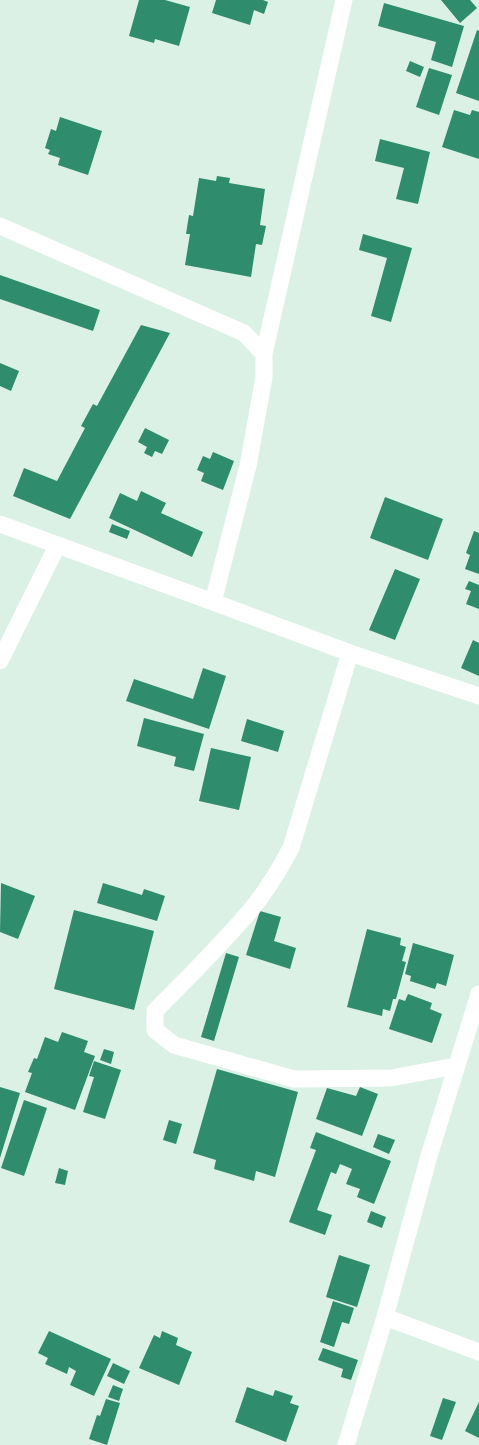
<svg xmlns="http://www.w3.org/2000/svg" width="479" height="1445" viewBox="0 0 479 1445" font-family="Lora,serif">
<style>
.building{fill:#2f8c6c}
.lines{fill:none;stroke-linecap:round;stroke-linejoin:round}
.street{stroke:#fff;stroke-width:17}
</style>
<rect width="100%" height="100%" fill="#dbf1e6"/>
<!-- building -->
<path class="building" d="M139,0H165L190,7L179,46L155,39L154,43L129,36Z
M216,0H263L268,2L264,14L254,10L250,25L212,13Z
M441,0H470L477,8L460,23Z
M384,3L464,26L452,67L431,60L436,42L378,26Z
M477,30L479,31V101L456,93Z
M410,61L424,67L420,77L406,71Z
M429,68L452,75L439,115L416,107Z
M454,110L470,115L472,110L479,112V159L442,147Z
M60,117L102,131L88,175L58,165L60,158L48,154L50,150L45,148L51,129L56,131Z
M380,139L430,152L418,204L396,199L404,168L375,161Z
M217,176L230,178L229,183L265,189L260,225L266,226L262,245L256,244L251,277L185,265L190,234H186L189,215L193,216L199,178L216,181Z
M363,234L412,248L391,322L371,316L387,258L359,250Z
M0,275L100,310L93,331L0,299Z
M141,325L170,333L70,519L13,496L24,468L57,481L85,428L81,426L93,404L97,406Z
M0,363L19,371L11,391L0,386Z
M145,428L169,440L162,454L155,451L152,457L144,453L147,447L138,442Z
M213,452L234,461L223,490L201,481L204,473L197,470L203,456L210,459Z
M141,491L166,503L161,513L203,532L192,557L109,518L120,493L137,501Z
M385,497L443,519L428,560L370,538Z
M112,524L130,531L127,539L109,532Z
M474,531L479,533V574L465,569L470,555L466,553Z
M395,569L420,579L395,640L369,630Z
M469,581L479,585V609L466,604L471,591L465,589Z
M473,640L479,643V676L461,668Z
M203,668L226,676L209,729L126,701L134,679L193,699Z
M144,718L204,734L194,771L174,766L176,757L137,746Z
M247,719L284,731L278,752L241,741Z
M211,748L251,757L239,810L199,801Z
M1,883L35,896L18,939L0,932Z
M103,883L142,895L144,889L165,896L157,921L97,903Z
M74,910L154,931L134,1010L54,989Z
M260,911L281,917L274,941L296,948L290,969L246,955Z
M367,929L401,938L400,945L406,947L402,961L406,962L396,999H393L390,1011L383,1009L382,1016L347,1007Z
M413,943L454,955L446,986L437,983L435,989L410,981L411,976L405,974Z
M226,953L239,957L214,1041L201,1037Z
M408,994L432,1003L430,1009L442,1014L432,1043L389,1029L399,999L405,1001Z
M62,1032L88,1041L84,1052L95,1056L75,1110L25,1092L32,1073L28,1072L34,1058L37,1059L45,1037L58,1042Z
M104,1049L114,1052L111,1064L100,1060Z
M94,1061L121,1070L105,1119L83,1112L94,1077L89,1076Z
M217,1069L298,1092L275,1177L256,1171L254,1181L214,1169L216,1160L193,1153Z
M0,1087L20,1093L0,1158Z
M360,1087L378,1094L362,1136L316,1119L327,1088L356,1096Z
M24,1100L47,1108L24,1176L1,1168Z
M169,1120L182,1124L176,1144L163,1140Z
M316,1132L391,1161L374,1204L357,1197L360,1189L346,1184L352,1169L340,1164L336,1174L331,1172L317,1210L332,1215L325,1235L289,1222L316,1150L310,1148Z
M378,1134L395,1140L389,1154L373,1147Z
M59,1168L68,1171L65,1185L55,1183Z
M371,1211L386,1217L382,1228L367,1222Z
M339,1255L370,1265L357,1307L326,1297Z
M333,1301L354,1308L349,1324L342,1322L334,1347L320,1342Z
M49,1331L111,1359L94,1396L70,1385L76,1371L69,1367L67,1374L45,1364L48,1358L38,1353Z
M162,1331L178,1338L176,1345L192,1352L179,1385L139,1368L154,1335L160,1338Z
M323,1348L358,1360L351,1380L341,1377L343,1369L318,1360Z
M113,1363L130,1371L124,1384L107,1376Z
M113,1385L123,1389L119,1401L108,1397Z
M247,1387L273,1396L275,1390L293,1396L290,1403L299,1406L286,1442L235,1422Z
M443,1398L456,1402L442,1440L430,1436Z
M106,1399L120,1403L107,1445L89,1439L97,1415L100,1416Z
M479,1402V1438L465,1431Z"/>
<g class="lines">
<!-- street -->
<path class="street" d="M0,226L244,333L264,354V377L248,466L213,602L350,653L479,696
M264,354L344,0
M0,524L213,602
M350,653L291,848C279,870 266,892 250,911C220,946 187,979 155,1011V1030L174,1045L294,1079L391,1078L456,1066
M0,661L57,546
M385,1317L479,1352
M346,1445L385,1317L429,1156L479,994"/>
</g>
</svg>
